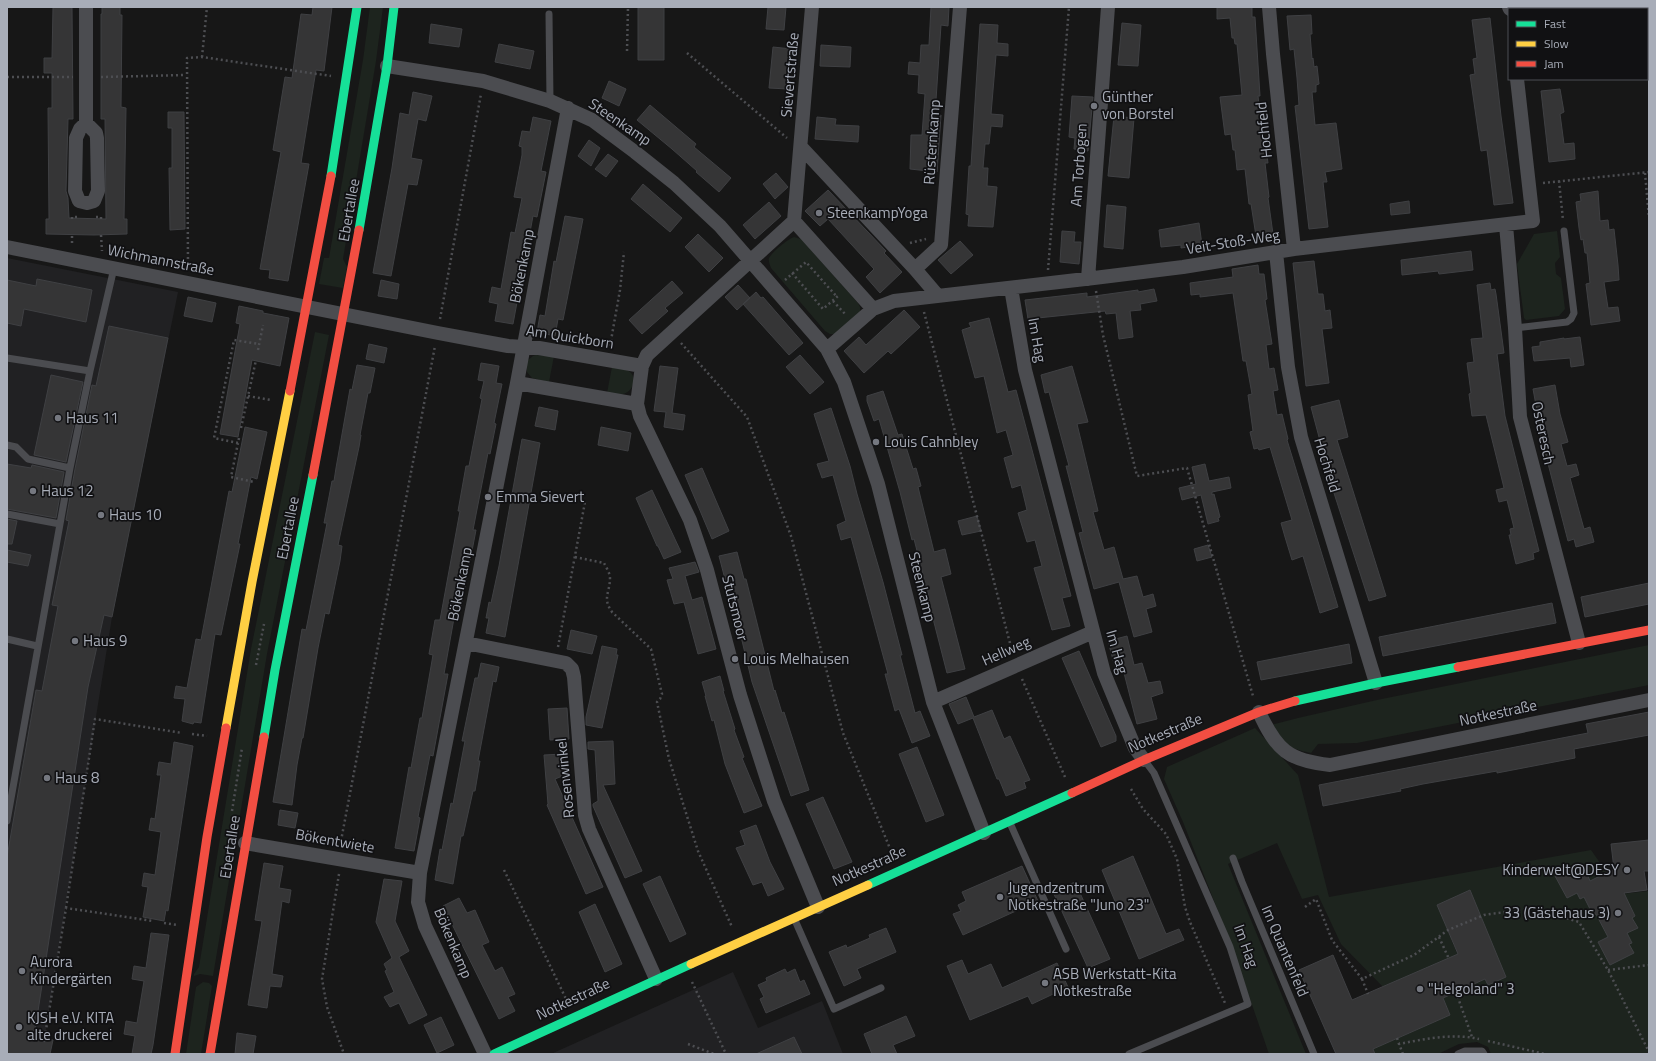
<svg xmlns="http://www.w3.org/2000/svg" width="1656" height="1061" viewBox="0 0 1656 1061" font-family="'Titillium Web',sans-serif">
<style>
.built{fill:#212123}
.green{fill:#1d241e}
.building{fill:#353536;stroke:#3f4043}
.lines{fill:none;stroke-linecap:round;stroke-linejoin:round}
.path{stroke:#4d4e52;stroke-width:2.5;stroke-dasharray:2 3;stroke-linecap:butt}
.lane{stroke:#4b4c50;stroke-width:7}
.street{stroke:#4b4c50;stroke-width:14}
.fast{stroke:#16e098;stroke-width:9}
.slow{stroke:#ffcf43;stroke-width:9}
.jam{stroke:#f24e42;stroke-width:9}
.poi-dot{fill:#757880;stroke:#111113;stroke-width:1.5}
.labels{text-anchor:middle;stroke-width:3.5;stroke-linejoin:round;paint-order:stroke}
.street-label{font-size:15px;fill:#a8adb8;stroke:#111113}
.poi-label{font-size:15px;fill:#a8adb8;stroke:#111113;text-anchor:start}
</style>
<rect width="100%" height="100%" fill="#171717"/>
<!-- built -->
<path class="built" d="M7,258L178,292L112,617L42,1054H7Z
M733,972L758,1028L822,1001L843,1054H551Z"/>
<!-- green -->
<path class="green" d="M370,7H383L376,61L343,259L347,267L343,288L319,284L324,258H329L363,60Z
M1557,231L1560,257L1555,263L1556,274L1561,278L1565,309L1559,316L1526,320L1524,318L1517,264L1534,234Z
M794,237L801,239L858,303L860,307V312L835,334H830L825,331L771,268C770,265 768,261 769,258C772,252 788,239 794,237Z
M315,332L329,335L267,654L213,976L200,974L194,976V974L199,967L251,649Z
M536,355L554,356L549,382L532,378L527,372V361L533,356Z
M612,367C617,368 626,368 630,372C638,379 632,392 623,394C618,395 612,393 607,393Z
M1649,645V685L1357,743L1318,744L1311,753C1287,748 1284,745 1271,725L1298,718L1377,700Z
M1255,728L1298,775L1329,897L1591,850L1622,894L1649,891V1052L1643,1054H1491L1488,1047L1477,1042L1459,1044L1438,1054H1375L1373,1049L1450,1015L1442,998L1485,979L1488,985L1506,977L1484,925L1451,939L1458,955L1383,987L1341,944L1318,895L1302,899L1277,843L1228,864L1306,1054H1269L1231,944L1183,822L1164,779L1167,767Z
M203,982L209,983L212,986L201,1054H186L196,987Z"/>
<!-- building -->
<path class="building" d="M53,7H72L73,119H68L66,191L68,198L69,218L106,219L105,119H101V14H102V7H120V15H122L121,107L126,108L124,219H127V234L94,235L46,234V219H49L48,108H52V73H44V58H52Z
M313,7H332L324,71L316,70L301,163L309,164L288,281L269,278L270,270L260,269L281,152L273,150L285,77L292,78L301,14L312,15Z
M638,7H664V60H638Z
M768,7H786L784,30L766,29Z
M931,7H949L948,26L941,25L935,115H941L937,172L910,169L911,135H922L925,94L918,93L919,75L908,74L909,62L920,63L921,45H929Z
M1217,7H1252V17H1255L1260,96H1258L1264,148H1266L1268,163H1265L1269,197L1268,198L1273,234L1256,236L1251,204H1249L1245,169L1237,170L1235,150H1233L1231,134L1225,135L1220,97L1242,95L1237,44H1235L1234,38H1232L1230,18L1217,19Z
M1311,15L1312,34H1310L1312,59L1313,58L1314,67L1317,66L1319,84L1316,85V92H1312L1315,125L1336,123L1342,169L1325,172L1327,182H1323L1328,227L1309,229L1295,106L1299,105L1297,78L1294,49L1290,50L1287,16Z
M1490,18L1501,116L1513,203L1494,205L1487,150L1481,151L1470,75L1475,74L1473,59L1477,58L1472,20Z
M1122,23L1141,25L1138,66L1118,65Z
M431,24L462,29L459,47L429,43Z
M980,24L998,25L997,43L1008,44V56L996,55L991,114L1003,115L1002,127L991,126L989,144H985L983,168H988L987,186L997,187L993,227L968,226L969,215L966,214L969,166H971Z
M499,44L534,51L530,69L495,62Z
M821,45L851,47L850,67L820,66Z
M773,47L792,49L788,89L769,88Z
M609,81L626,89L619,106L602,98Z
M1560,89L1564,112L1560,114L1564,144L1574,143L1575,159L1549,162L1541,91Z
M413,92L432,96L426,121L418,119L411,158L422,160L417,185L408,184L391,276L373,273L392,168L400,113L409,115Z
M1072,96L1093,97L1088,151L1074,149L1075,138L1069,137Z
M650,105L696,144L694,147L731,178L719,192L696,172L697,171L672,149L637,120Z
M168,112H184L185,229L170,230L169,168H172V128H168Z
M1114,116L1134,118L1129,178L1108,176Z
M533,117L551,121L541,171L546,172L537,217L533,216L513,324L495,321L498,304L489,302L492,287L501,289L511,232L515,233L522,198L514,197L522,155V147L519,146L522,131L530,132Z
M817,117L836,119L835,125L859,126L858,142L815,139Z
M589,140L600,148L591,166L578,156Z
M608,154L618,161L606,177L595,169Z
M776,173L788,187L775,199L763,184Z
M643,184L682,218L670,232L631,199Z
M828,190L886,251L884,253L902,272L880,293L866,277L874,269L828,219L820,226L805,211Z
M1598,191L1600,221L1608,220L1609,230L1614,229L1618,265L1619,280L1604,282L1608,308L1618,307L1620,321L1591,325L1586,284L1590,283L1587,253H1585L1583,239L1581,240L1579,228L1576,202L1581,201L1580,194Z
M1409,201L1410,213L1391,215L1390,204Z
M769,202L781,216L755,239L743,225Z
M1107,205L1126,207L1123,249L1104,247Z
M565,216L583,219L563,320L558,319L555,336L537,332L540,315L545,316L554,261L556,262Z
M1199,223L1202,245L1181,248V245L1161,247L1159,230Z
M1062,231L1075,232L1074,242H1081L1079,264L1060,262Z
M698,234L723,258L709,272L685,247Z
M960,241L973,255L951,274L938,260Z
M1471,251L1473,270L1439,274L1438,271L1402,275L1401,260Z
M1314,261L1318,294H1323L1325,311L1330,310L1332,328L1322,329L1329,383L1306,386L1293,263Z
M1258,265L1259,274H1264L1267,299L1265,300L1272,344L1266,345L1269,369L1274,368L1278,390L1273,391L1277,415L1282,414L1288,439L1287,440L1338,607L1320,613L1303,556L1292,560L1285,537L1281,523L1292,520L1270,447L1259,450L1258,448L1254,449L1250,432L1253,431L1248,395L1252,394L1246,361H1243L1233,293L1200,297V294L1191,295L1190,283L1233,277L1232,269Z
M37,279L92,290L86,322L24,309L21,326L7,323V280L36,286Z
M381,280L399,284L397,299L378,296Z
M672,281L683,293L665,308L668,311L642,334L629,320Z
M1490,283L1491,290L1495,289L1496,294L1504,353L1497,354L1505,416L1539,551L1533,553L1534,559L1516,564L1509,535H1511L1510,529L1514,528L1507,500L1499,502L1496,490L1504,488L1486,415L1472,416L1469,394L1471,393L1467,363L1474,362L1471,339L1483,338L1477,285Z
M738,285L750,298L737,310L725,297Z
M1154,289L1157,301L1140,304L1141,310L1130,311L1133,337L1119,339L1116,313L1106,314L1105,311L1028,319L1025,300L1087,293V297L1138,290V292Z
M756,292L761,298L763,297L803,343L789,355L743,304Z
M188,297L216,303L212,322L184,316Z
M239,306L263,311V313L289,318L280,366L252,360L238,437L220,434L240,324L236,323Z
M904,310L920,327L891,354L888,351L864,373L844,351L859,337L866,345Z
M989,318L1008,392L1016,390L1071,596L1062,598L1070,626L1052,630L1034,568L1042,566L1035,540L1027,542L1018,513L1027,510L1021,485L1012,488L1004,458L1013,455L1006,430L997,433L984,376L975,378L962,330L971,327L969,323Z
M109,326L168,338L112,617L104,615L88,687L34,1037L53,1040L50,1054H7V857L36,690L42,691L58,606L52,605L69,521L66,520L75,469L92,385L96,386Z
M1580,337L1584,365L1571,367L1570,358L1534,361L1532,347L1540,346V342L1564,338V339Z
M369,344L387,348L384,363L366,359Z
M800,355L824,382L810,394L786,367Z
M481,363L499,366L496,383L502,384L494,423L496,424L490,454L488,453L473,530H476L461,608L456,607L444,674H448L433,756L430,755L418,817L420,818L414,851L395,848L409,767L411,768L420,718H422L433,655L429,654L435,620H440L460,511H458L466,466H469L482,399L480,398L484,381L478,380Z
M357,365L375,368L370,393H368L360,435H361L359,447L338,545L342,546L340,561L329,614L325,613L318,648L303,738H302L297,765L292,805L273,802L302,629L306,630L327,523H324L332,481H334L336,468L350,389L352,390Z
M660,366L678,368L672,413L685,415L683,430L664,427L666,412L654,411Z
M1072,366L1088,422L1077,424L1098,511L1093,512L1104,550L1114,547L1123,579L1137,576L1143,597L1153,594L1156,606L1146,609L1152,632L1134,637L1119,582L1094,589L1079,533L1083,532L1066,466H1069L1049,392L1045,393L1041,375Z
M51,375L83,382L66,462L34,455Z
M1555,385L1560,414L1568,442L1561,444L1567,466L1576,464L1579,475L1570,478L1584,529L1590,527L1594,542L1576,547L1574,539L1568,541L1536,417L1538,416L1533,389Z
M883,391L898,435L902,434L913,469L916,468L921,486L918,487L934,552L945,549L951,574L941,577L965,669L947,673L928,599L929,598L914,539L912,540L900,492L879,419L874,421L867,401V396Z
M1339,400L1348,437L1337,440L1386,596L1369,601L1321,453L1323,452L1311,407Z
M539,407L558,411L555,430L535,426Z
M831,408L850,466L857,494L883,582L902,655H900L915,713L920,711L930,736L912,743L899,709L895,711L885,674H888L851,537L841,540L837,525L846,521L833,475L822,478L817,464L829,461L814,414Z
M245,427L267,432L257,479L251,477L238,544H240L221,635L215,634L201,723L194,722L193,724L182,721L185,699L174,698L176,686L187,688L196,639L201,640L229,491L232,492Z
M601,427L631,433L628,451L598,445Z
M522,439L540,443L505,637L486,633L489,618H486L489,602L491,603L499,566Z
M7,464L31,468L32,465L64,472L56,518L7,509Z
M1205,464L1209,481L1229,477L1231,488L1212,492V495L1214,494L1220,517L1218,518L1219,521L1208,524L1201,495L1182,500L1179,488L1196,484L1192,467Z
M702,468L729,531L712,539L685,475Z
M652,490L681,552L664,559L658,546H657L636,498Z
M977,516L981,531L962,535L958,521Z
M7,519L17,521L12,544H7Z
M1208,545L1212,557L1197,561L1194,549Z
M7,550L31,555L28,566L7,562Z
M737,552L744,579H746L774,691L775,690L782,713L784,712L809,790L791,796L752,682L728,583H726L719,556Z
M695,562L699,572L685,576L692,600L702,597L716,649L698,654L684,602L674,604L667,580L673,579L669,568Z
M1649,583V604L1585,617L1581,597Z
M1552,603L1556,623L1383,656L1379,637Z
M571,630L597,636L592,654L567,649Z
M1127,636L1134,665L1142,663L1148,683L1160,681L1163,693L1151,697L1157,719L1137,724L1123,669L1116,671L1108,641Z
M1349,644L1352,663L1261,680L1257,662Z
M602,646L617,649L616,655H618L602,728L586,725V717Z
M1079,651L1116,736V741L1101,747L1062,658Z
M481,663L499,667L496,682L493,681L478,761H480L475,791H473L463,836H461L453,884L435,880L440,849L442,850L451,803L453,804L465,741H462L475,678H478Z
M720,676L724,691H723L735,729L734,730L744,757L742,758L762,806L744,813L725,764L714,720L712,721L705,696H706L702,682Z
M966,697L974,717L992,710L1004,739L1010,736L1030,780L1024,782L1026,788L1006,796L999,779H997L973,718L958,724L949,704Z
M567,708L569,739L550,740L548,709Z
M1649,712V735L1574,749L1575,758L1497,773V771L1423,784L1400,789L1401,791L1323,806L1319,785L1588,733L1586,724Z
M613,741L615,784L603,785L642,871L625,878L593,806V804L598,801L595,750L588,749V742Z
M174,742L193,746L168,911L166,910L164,921L143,917L148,887L142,886L144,873L155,875L161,832L149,830L151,818L155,819L161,775H157L159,762L171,764Z
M917,747L944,815L926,822L899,754Z
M563,754L565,775L555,779L603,887L586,894L547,805L548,804L544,755Z
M823,797L852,862L834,869L806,804Z
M280,810L298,813L295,828L278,825Z
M756,825L770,862L784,889L768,896L762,882L753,885L736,848L745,845L740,831Z
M1649,840V871H1644L1647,890L1624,893L1635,916L1632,918L1638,928L1627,933L1632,943L1629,944L1634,953L1610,965L1598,942L1608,937L1596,914L1593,915L1584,897L1580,899L1577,893L1567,898L1555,876L1579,864L1583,872L1586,871L1590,881L1614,869L1611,844Z
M1133,856L1166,934L1179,929L1184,940L1139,959L1102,870Z
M264,863L283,866L279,888L291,890L289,903L282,901L272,974L283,976L281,987L270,986L267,1008L248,1005L262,921L255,920Z
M1022,866L1038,901L963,935L953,914L961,911L958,905L966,901L962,892Z
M660,876L686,934L670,942L643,884Z
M384,879L402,881L395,921L409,951L399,957L427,1015L409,1024L399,1003L390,1007L384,997L394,992L385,971L387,970L384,964L392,958L376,922Z
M1075,882L1110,959L1088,968L1053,892Z
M1470,890L1506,977L1488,985L1485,979L1443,998L1450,1015L1373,1049L1375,1054H1336L1299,970L1333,955L1352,1000L1458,954L1437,905Z
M459,898L467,913L475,910L489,942L482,945L495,971L502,967L515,994L508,997L515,1011L499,1019L443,906Z
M595,904L622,964L605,972L579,912Z
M886,928L896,952L857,969L861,978L844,986L829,952L846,945L847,948L870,938L869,935Z
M151,933L169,935L153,1045L151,1054H132L135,1036L124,1034L125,1028L126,1021L137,1023L144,981L132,979L134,966L146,968Z
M962,960L968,974L991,964L1002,988L1057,963L1068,987L1032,1004L1028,996L970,1020L947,966Z
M785,969L787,973L795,969L800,982L804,980L810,994L766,1013L760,999L764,997L758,985L767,981L766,978Z
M906,1016L915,1036L893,1045L897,1054H872L864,1034Z
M441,1017L454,1045L437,1053L424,1025Z
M237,1033L256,1036L253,1054H235Z
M794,1037L802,1054H756Z"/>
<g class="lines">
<!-- path -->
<path class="path" d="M627,51L628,7
M687,53L787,138
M202,57L207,7
M7,77H73
M101,77L186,75
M1645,173L1649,218
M1559,181L1563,220
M1543,183L1649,172
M96,217H101V219
M72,219V217H77
M101,235L102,251
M72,236V245
M910,243L926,239
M188,269L187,58L202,57L331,76
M1048,270L1069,7
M792,273L823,309L838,296
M785,280L806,262L837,297
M1096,291L1103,335L1137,476L1187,468L1253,696
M833,301L846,315
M924,312L1012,651
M440,319L481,94
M681,343L747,417L791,536L843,733L893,856
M610,346L620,290L624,252
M258,350L263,325
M248,396L271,400
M241,428L256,360
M239,438L231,477L254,482
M238,443L214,438L234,340L259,344
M575,557L604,563C606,567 610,573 610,578C610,593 602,598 612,612L651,649L662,694L660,699L657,702L669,759L698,851L732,927
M558,647L585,502
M256,665L264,624
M1022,679L1065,777
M192,734L207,736
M1131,789L1143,809L1166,834L1177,859L1185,907L1190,922L1225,1003
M232,811L242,748
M340,846L435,346
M504,870L567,1001
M339,874L322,979L327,1007L344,1054
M1305,907L1316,899L1332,940L1362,979L1414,955L1448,930L1484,915L1533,908L1579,922L1608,970L1649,1052
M66,908L95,719L182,733
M164,923L178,925
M1439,937L1449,959
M1608,970L1649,965
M1362,979L1368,994
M692,982L726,1054
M1456,992L1472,1037
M1397,1038L1399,1044
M1488,1041L1545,1054
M44,1042L66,908L153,921
M688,1044L714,1054
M1403,1054L1399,1044C1424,1039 1453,1033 1479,1039"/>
<!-- lane -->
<path class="lane" d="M549,14L550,101
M1515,328L1567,322L1571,319L1574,313L1564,231
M7,358L90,371
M7,445L16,447L28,459L70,468
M7,514L60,524
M7,639L37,646
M7,821L70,468L90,371L114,268
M1010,823L1066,949
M1233,858L1242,882L1314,1054
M794,918L834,1009L881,988
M1129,1054L1248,1004L1230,947L1154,773L1145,761
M1458,1054L1465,1051H1482L1484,1054"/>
<!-- street -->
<path class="street" d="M1269,7L1273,54L1294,249
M1509,7L1510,9
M387,66L483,81L550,101L592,120L635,152L674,183L720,226L827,349L844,382L878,484L933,702L984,833
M86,123L96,133L97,138L98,191L94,201L87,203L79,201L75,191L76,138L80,129L86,123V7
M801,147L915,269L938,296
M794,221L812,7
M794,221L873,309
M1506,225L1515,328L1520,417L1579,643
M7,247L438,333L508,346L539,348L642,366L647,355L794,221
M1276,252L1288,367L1301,437L1376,683
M915,269L941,245L960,7
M1088,279L1108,7
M1011,288L1025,370L1104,673L1135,748L1144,760
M827,349L873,309L894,301L1094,278L1183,267L1294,249L1533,221L1517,79
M642,366L637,404L640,416L690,520L707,570L740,695L774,801L818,907
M517,383L637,404
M466,643L566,663L572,669L574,677L585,815L589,829L656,979
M933,702L1093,632
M1259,712C1276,749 1288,761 1330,765L1649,700
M245,843L420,873
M485,1054L425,926L418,902L420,873L517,383L568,108"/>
<!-- fast -->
<path class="fast" d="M331,176L357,7
M359,230L387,66L394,7
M1295,701L1376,683L1458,667
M264,737L275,670L313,475
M868,885L1072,793
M494,1054L691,964"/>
<!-- slow -->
<path class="slow" d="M226,728L252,582L290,391
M691,964L868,885"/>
<!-- jam -->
<path class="jam" d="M290,391L331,176
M313,475L359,230
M1458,667L1649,630
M1072,793L1144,760L1259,712L1295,701
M175,1054L207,837L226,728
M210,1054L264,737"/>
</g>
<!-- markers -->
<g class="poi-dot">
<circle cx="1094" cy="106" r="4"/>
<circle cx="819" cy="213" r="4"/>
<circle cx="58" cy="418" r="4"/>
<circle cx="876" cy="442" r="4"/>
<circle cx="33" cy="491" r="4"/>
<circle cx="488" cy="497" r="4"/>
<circle cx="101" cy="515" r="4"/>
<circle cx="75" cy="641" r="4"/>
<circle cx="735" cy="659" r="4"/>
<circle cx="47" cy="778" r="4"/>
<circle cx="1627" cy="870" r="4"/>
<circle cx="1000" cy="897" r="4"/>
<circle cx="1618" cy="913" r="4"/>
<circle cx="22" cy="971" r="4"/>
<circle cx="1045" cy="983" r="4"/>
<circle cx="1420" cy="989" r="4"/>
<circle cx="19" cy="1027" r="4"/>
</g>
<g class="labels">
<!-- street labels -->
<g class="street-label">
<text transform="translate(790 75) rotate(-85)" y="5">Sievertstraße</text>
<text transform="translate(620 122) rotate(34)" y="5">Steenkamp</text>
<text transform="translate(1264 130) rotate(-96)" y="5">Hochfeld</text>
<text transform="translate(932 142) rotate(-86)" y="5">Rüsternkamp</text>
<text transform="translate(1079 165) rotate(-86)" y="5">Am Torbogen</text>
<text transform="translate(349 210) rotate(-80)" y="5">Ebertallee</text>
<text transform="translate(1233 242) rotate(-9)" y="5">Veit-Stoß-Weg</text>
<text transform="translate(161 260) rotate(11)" y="5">Wichmannstraße</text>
<text transform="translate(522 266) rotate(-79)" y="5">Bökenkamp</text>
<text transform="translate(570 337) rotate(9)" y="5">Am Quickborn</text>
<text transform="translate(1037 340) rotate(80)" y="5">Im Hag</text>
<text transform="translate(1543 433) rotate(78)" y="5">Osteresch</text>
<text transform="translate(1327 465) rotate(73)" y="5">Hochfeld</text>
<text transform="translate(288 528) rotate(-79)" y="5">Ebertallee</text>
<text transform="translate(460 584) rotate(-79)" y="5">Bökenkamp</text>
<text transform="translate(922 587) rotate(76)" y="5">Steenkamp</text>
<text transform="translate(735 608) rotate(76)" y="5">Stutsmoor</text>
<text transform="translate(1006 651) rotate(-24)" y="5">Hellweg</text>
<text transform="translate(1117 652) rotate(74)" y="5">Im Hag</text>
<text transform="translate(1498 713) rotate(-12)" y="5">Notkestraße</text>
<text transform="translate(1165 733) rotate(-23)" y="5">Notkestraße</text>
<text transform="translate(565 778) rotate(-96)" y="5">Rosenwinkel</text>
<text transform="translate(335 841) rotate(10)" y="5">Bökentwiete</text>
<text transform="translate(230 847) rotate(-81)" y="5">Ebertallee</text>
<text transform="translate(869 866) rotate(-24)" y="5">Notkestraße</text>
<text transform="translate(453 943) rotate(67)" y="5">Bökenkamp</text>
<text transform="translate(1246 946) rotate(70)" y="5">Im Hag</text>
<text transform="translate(1285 951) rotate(67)" y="5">Im Quantenfeld</text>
<text transform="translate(573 999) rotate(-25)" y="5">Notkestraße</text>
</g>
<!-- poi labels -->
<g class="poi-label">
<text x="1102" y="102">Günther<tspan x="1102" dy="17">von Borstel</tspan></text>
<text x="827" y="218">SteenkampYoga</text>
<text x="66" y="423">Haus 11</text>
<text x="884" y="447">Louis Cahnbley</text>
<text x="41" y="496">Haus 12</text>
<text x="496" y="502">Emma Sievert</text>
<text x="109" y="520">Haus 10</text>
<text x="83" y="646">Haus 9</text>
<text x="743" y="664">Louis Melhausen</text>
<text x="55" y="783">Haus 8</text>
<text x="1619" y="875" text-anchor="end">Kinderwelt@DESY</text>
<text x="1008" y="893">Jugendzentrum<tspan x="1008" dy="17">Notkestraße "Juno 23"</tspan></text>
<text x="1610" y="918" text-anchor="end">33 (Gästehaus 3)</text>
<text x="30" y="967">Aurora<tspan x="30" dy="17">Kindergärten</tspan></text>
<text x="1053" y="979">ASB Werkstatt-Kita<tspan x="1053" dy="17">Notkestraße</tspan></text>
<text x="1428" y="994">"Helgoland" 3</text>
<text x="27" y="1023">KJSH e.V. KITA<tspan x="27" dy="17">alte druckerei</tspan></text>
</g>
</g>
<!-- border -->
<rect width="1656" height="1061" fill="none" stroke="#a8adb8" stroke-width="16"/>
<!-- legend -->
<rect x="1508" y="8" width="140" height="72" fill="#111113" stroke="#4d4f55"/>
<rect x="1516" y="21" width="20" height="6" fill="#16e098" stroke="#4d4f55"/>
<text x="1544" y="28" font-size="12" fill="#a8adb8">Fast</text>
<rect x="1516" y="41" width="20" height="6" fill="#ffcf43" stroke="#4d4f55"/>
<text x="1544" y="48" font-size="12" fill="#a8adb8">Slow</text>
<rect x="1516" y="61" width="20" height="6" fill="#f24e42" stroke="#4d4f55"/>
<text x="1544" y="68" font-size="12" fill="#a8adb8">Jam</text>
</svg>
